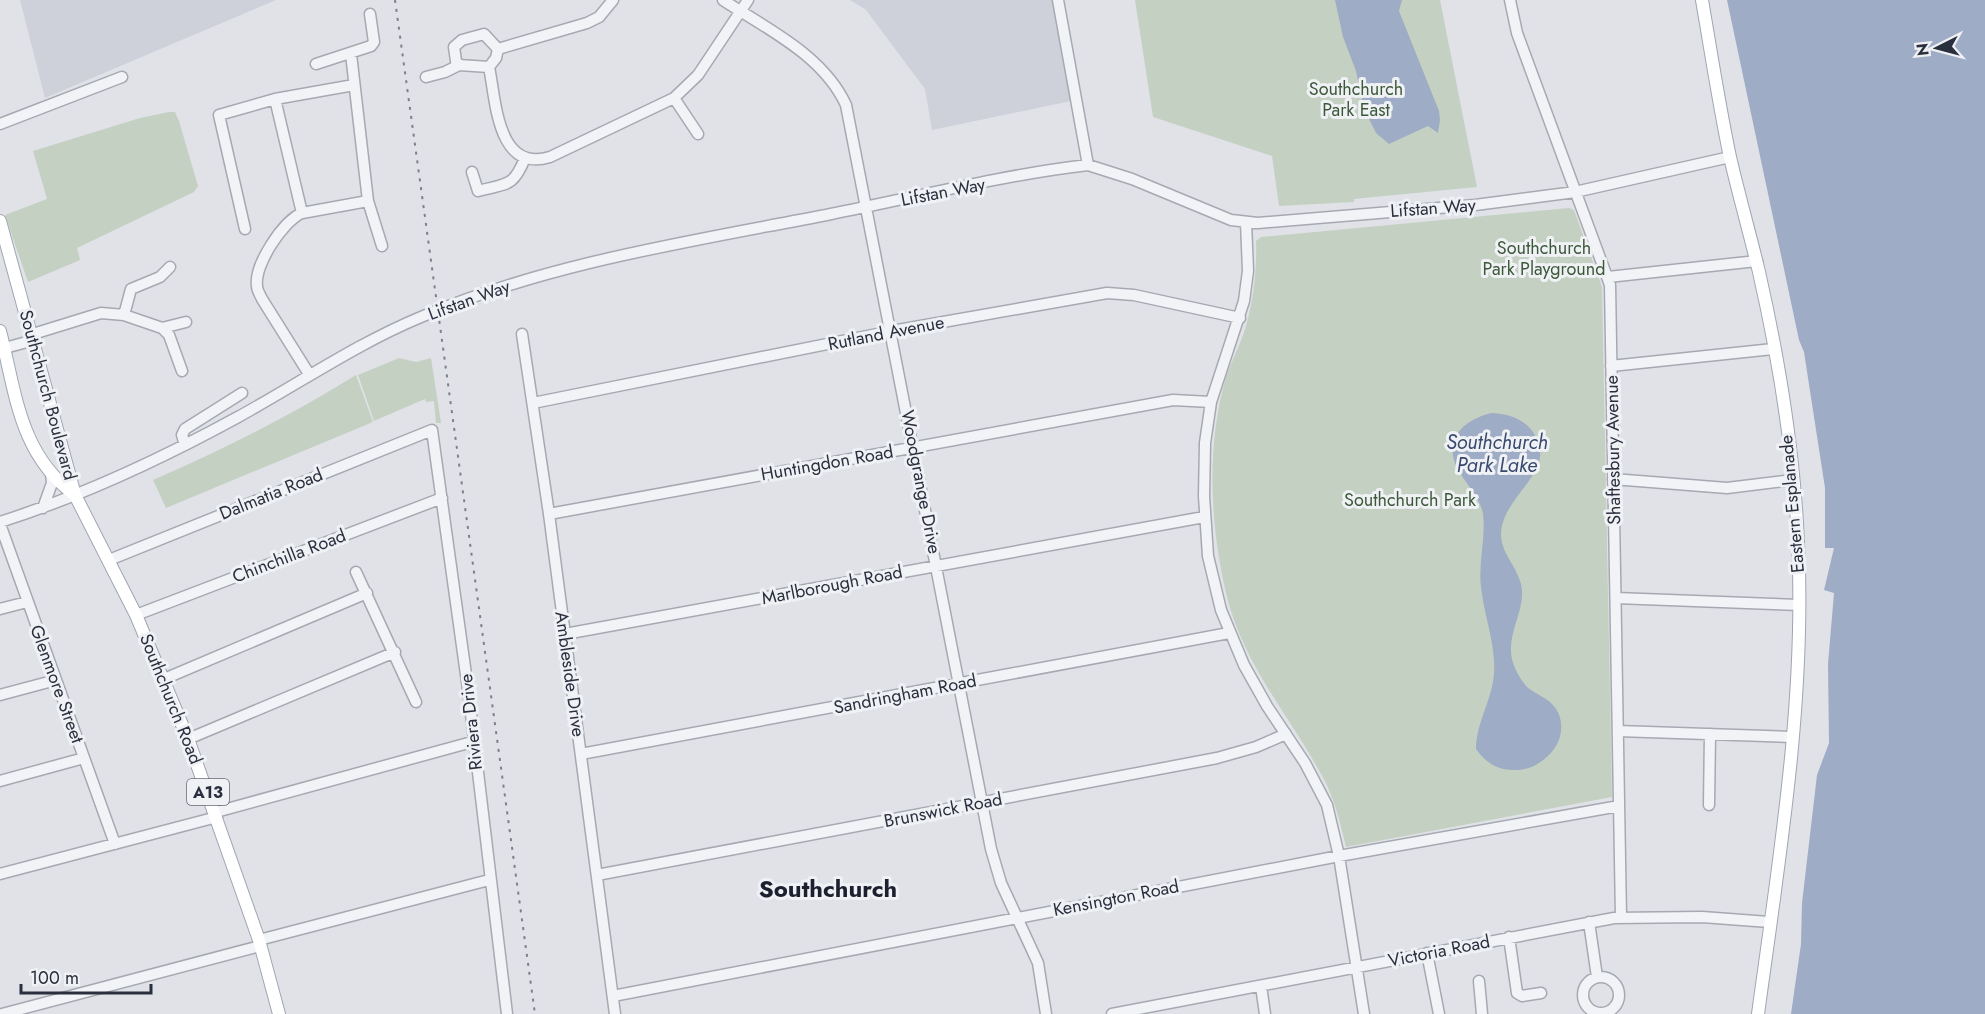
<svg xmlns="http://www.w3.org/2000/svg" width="1985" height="1014" viewBox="0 0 1985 1014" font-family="Jost,sans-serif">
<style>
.built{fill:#ced1da}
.green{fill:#c4d1c2}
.water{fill:#9eacc5}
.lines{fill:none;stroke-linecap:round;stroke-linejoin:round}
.minor-casing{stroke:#a6a9b2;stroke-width:13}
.major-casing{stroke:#a0a5b3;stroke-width:14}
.minor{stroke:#f2f3f6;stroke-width:10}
.major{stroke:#fff;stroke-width:12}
.rail{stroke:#7b8090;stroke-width:2;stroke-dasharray:3 6;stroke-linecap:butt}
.labels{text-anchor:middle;stroke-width:6;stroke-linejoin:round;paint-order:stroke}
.shield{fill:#eff1f5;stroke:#656975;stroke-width:1.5}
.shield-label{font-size:16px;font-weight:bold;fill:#2a2f3e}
.park-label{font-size:18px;fill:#3b5838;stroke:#eff1f5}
.street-label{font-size:18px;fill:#2a2f3e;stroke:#eff1f5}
.water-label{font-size:20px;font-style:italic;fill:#38496e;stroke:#eff1f5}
.district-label{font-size:24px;font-weight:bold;fill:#1c202f;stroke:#eff1f5}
</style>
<rect width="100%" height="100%" fill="#e0e2e8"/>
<!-- built -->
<path class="built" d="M20,0H276L45,98Z
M850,0H1052L1071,101L932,130L925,89L866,10Z"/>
<!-- green -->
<path class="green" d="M1135,0H1440L1477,187L1354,199V202L1279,206L1272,156L1153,117Z
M169,112H175L179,121L198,186L194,192L77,248L80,260L28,282L5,215L47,199L33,151L140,118Z
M1569,208L1574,210L1602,287L1612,797L1346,847C1340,822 1334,796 1321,774C1288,714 1242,662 1226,593C1210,524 1206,446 1226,377C1232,360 1241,343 1246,326C1254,298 1257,269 1256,241L1261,237Z
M399,358L416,362L431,358L441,423H436L434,401L426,402L425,399L374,421L358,375Z
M356,375L373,422L166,508L153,480C222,450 292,415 356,375Z"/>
<!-- water -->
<path class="water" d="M1335,0H1402L1399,11L1439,111L1440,120L1438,133L1428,126L1389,144L1376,133L1364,109L1356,71L1343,37Z
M1727,0H1985V1014H1791L1801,944L1802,903L1817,775L1829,743L1828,664L1834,593L1824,590L1834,548H1825V488L1804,352L1799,340Z
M1491,413C1515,414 1535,423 1540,450C1544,478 1502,500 1501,534C1501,553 1516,565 1521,584C1527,609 1506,633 1512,659C1514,669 1521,680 1527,687C1534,693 1543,696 1550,702C1566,716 1564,740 1550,754C1540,764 1528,771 1513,770C1497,770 1485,762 1476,749C1476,723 1492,700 1494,674C1496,644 1484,616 1481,587C1478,563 1486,538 1483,514C1479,490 1450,472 1453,448C1454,428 1473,418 1491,413Z"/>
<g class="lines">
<!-- minor casing -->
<g class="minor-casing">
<path id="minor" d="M613,0L599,17L587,23L498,49L496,58L489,67C496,101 497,173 550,157L674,98L698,75L748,0
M723,0C767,29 823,55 846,105L991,849L1001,883L1038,963L1046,1014
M1058,0L1088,165
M1510,0L1517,33L1610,285L1621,917
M351,54L368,201L382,246
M316,64L371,46L374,42L370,14
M489,67L459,65L456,61L454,47L462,40L484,34L498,49
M426,77L445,72L459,65
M674,98L698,134
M275,99L302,213
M0,124L122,77
M472,172L478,191C507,183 513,188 525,158
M1246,222L1248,271L1244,301L1211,402L1205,443L1204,496L1208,556L1221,610L1244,665L1267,706L1305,763L1327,805L1339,856L1364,1014
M245,229L219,115L275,99L354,85
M1608,277L1757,261
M124,315L131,289L160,277L170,267
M162,328L186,322
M33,334L101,313L124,315L162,328L169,335L182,371
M522,334L549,514L615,1014
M5,348L34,340
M1611,366L1773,349
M309,374L262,299C261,296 257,291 257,286C254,265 283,221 302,213L368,201
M533,403L892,331L1107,293L1134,295L1240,318
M185,445L182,435L185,429L242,393
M1613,479L1727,488L1792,480
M43,508L52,483L51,473
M549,514L1173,400L1211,402
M0,522C82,496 163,458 238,417C300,383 356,344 421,317C551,262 694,241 831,214C916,197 1002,175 1088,165L1132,179L1231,220L1258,223L1475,205L1575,192L1730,157
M0,524L115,844
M109,560L432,430L468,689L507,1014
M356,572L416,702
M1616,598L1799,605
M0,609L27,602
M136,615L442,498
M565,634L1204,517
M164,679L367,593
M0,695L56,680
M1618,731L1791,737
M188,739L395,652
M581,754L1229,633
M0,781L84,758
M1709,805L1710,734
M216,812L472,742
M0,874L217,817
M597,875L1217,758L1256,747L1286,734
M1589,922L1597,977
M1509,937L1517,993L1522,996L1541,993
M259,940L489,880
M1427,953L1439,1014
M1583 995a18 18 0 1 1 36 0a18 18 0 1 1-36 0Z
M1479,981L1482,1014
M1261,986L1265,1014
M613,996L1339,856L1619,806
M2,1014L260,946
M1112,1014L1614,918L1702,917L1769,922"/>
</g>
<!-- major casing -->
<g class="major-casing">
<path id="major" d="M1702,0C1711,52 1719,105 1730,157C1739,196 1750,234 1759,272C1779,360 1794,453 1798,542C1806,698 1779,860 1758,1014
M0,221L75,495L136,615L188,739L259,940L279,1014
M0,331C16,393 19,454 75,495"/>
</g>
<!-- minor -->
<use href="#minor" class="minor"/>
<!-- major -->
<use href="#major" class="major"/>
<!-- rail -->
<path class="rail" d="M395,0L535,1014"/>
</g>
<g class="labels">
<!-- shield labels -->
<rect class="shield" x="187" y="779" width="42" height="26" rx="4.5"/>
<g class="shield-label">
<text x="208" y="798">A13</text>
</g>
<!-- park labels -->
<g class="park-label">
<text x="1356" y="95">Southchurch<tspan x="1356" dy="21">Park East</tspan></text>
<text x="1544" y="254">Southchurch<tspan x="1544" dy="21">Park Playground</tspan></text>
<text x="1410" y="506">Southchurch Park</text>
</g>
<!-- street labels -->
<g class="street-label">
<text transform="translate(943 192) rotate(-11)" y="6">Lifstan Way</text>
<text transform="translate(1433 208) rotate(-4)" y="6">Lifstan Way</text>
<text transform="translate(469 300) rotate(-20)" y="6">Lifstan Way</text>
<text transform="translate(886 333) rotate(-11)" y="6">Rutland Avenue</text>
<text transform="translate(48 395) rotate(75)" y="6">Southchurch Boulevard</text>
<text transform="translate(1613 450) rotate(-91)" y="6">Shaftesbury Avenue</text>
<text transform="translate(827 463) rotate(-10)" y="6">Huntingdon Road</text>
<text transform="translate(921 482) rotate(79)" y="6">Woodgrange Drive</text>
<text transform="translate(271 494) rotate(-22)" y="6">Dalmatia Road</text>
<text transform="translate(1792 504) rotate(-95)" y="6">Eastern Esplanade</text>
<text transform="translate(289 556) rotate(-21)" y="6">Chinchilla Road</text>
<text transform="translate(832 585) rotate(-11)" y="6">Marlborough Road</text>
<text transform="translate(570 674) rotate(82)" y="6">Ambleside Drive</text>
<text transform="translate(57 684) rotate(70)" y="6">Glenmore Street</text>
<text transform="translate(905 694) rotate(-11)" y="6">Sandringham Road</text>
<text transform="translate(171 699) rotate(68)" y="6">Southchurch Road</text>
<text transform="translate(471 722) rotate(-96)" y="6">Riviera Drive</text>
<text transform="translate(943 810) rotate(-11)" y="6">Brunswick Road</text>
<text transform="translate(1116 898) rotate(-11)" y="6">Kensington Road</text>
<text transform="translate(1439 951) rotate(-11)" y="6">Victoria Road</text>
</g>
<!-- water labels -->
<g class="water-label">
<text x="1497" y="449">Southchurch<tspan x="1497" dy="23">Park Lake</tspan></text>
</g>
<!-- district labels -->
<g class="district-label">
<text x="828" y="897">Southchurch</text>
</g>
</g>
<!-- north arrow -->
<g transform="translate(1937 48) rotate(264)" stroke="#eff1f5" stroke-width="4.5" paint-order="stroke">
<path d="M0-4.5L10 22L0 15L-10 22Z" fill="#2a2f3e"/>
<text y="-9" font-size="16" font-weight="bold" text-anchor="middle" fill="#2a2f3e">N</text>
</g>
<!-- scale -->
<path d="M21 984v9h130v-9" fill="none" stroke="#2a2f3e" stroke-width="3"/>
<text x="30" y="984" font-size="18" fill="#2a2f3e" stroke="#eff1f5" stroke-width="4.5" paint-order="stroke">100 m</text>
</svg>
